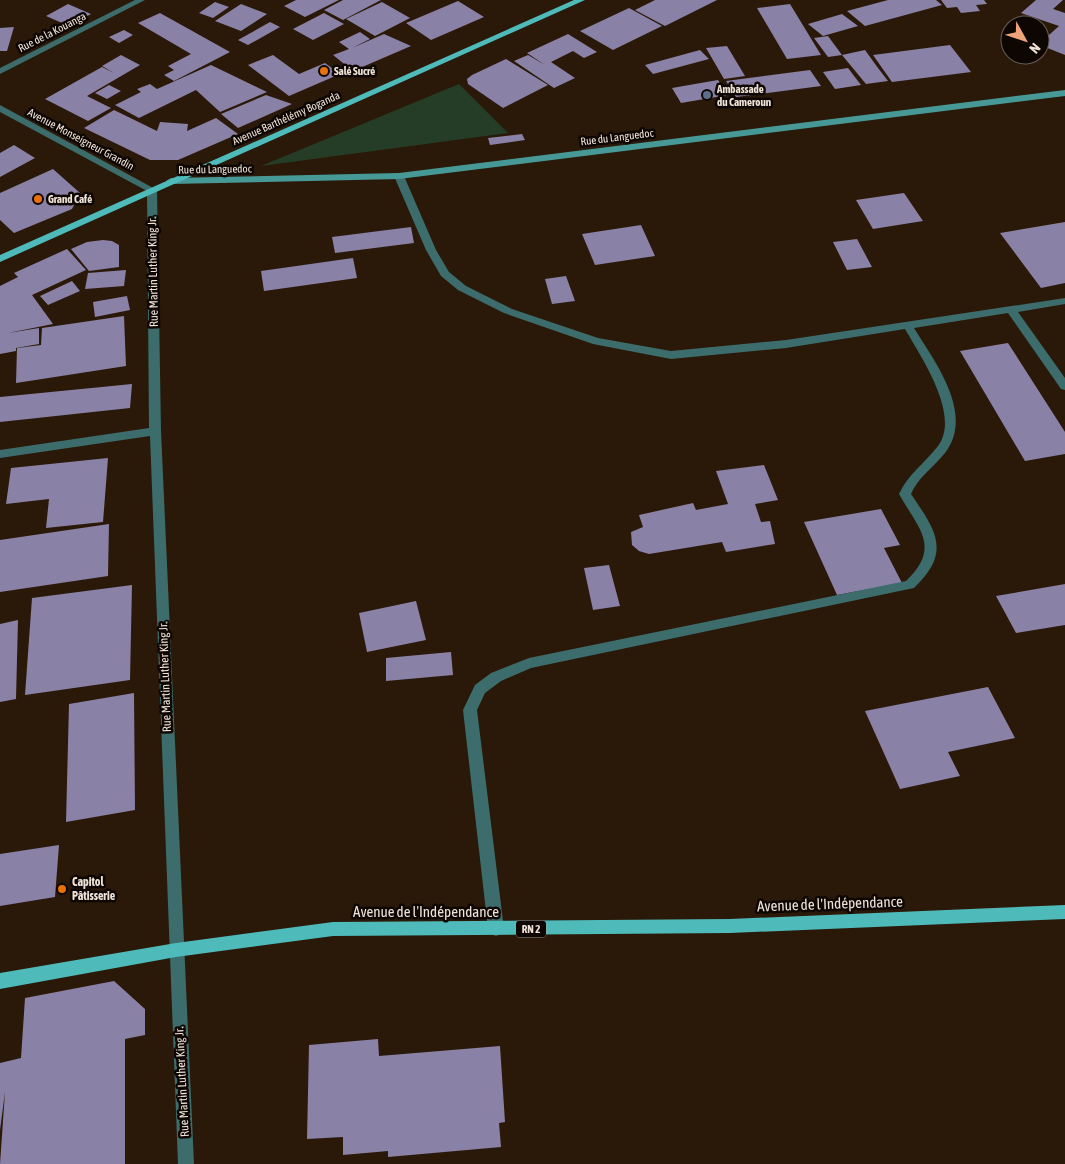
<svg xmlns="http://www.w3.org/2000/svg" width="1065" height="1164" viewBox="0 0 1065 1164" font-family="'Asap Condensed',sans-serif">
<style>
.green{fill:#253d26}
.building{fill:#8a81a6}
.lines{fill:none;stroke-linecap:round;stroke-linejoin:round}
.street{fill:#3c6c6b;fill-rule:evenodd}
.secondary{fill:#479997;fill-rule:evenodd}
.primary{fill:#4ebbba;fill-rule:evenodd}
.food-dot{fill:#e8710a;stroke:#0d0602;stroke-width:2}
.service-dot{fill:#5c6f8a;stroke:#0d0602;stroke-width:2}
.labels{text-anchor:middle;stroke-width:5;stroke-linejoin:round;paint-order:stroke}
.far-street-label{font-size:11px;fill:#efe3d8;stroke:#0d0602}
.far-poi-label{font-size:11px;font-weight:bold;fill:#efe3d8;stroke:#0d0602;text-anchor:start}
.shield{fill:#0d0602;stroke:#aba198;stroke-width:1}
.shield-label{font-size:11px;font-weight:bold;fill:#efe3d8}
.street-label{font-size:12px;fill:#efe3d8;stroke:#0d0602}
.poi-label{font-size:12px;font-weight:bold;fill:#efe3d8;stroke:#0d0602;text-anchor:start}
.near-street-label{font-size:15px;fill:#efe3d8;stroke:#0d0602}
</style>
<rect width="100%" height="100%" fill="#2a1908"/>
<!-- green -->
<path class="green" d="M459,84L508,133L261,166Z"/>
<!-- building -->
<path class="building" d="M296,0H339L305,17L284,6Z
M343,0H381L343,20L324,10Z
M655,0H717L665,26L635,10Z
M888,0H936L942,5L865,26L847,11Z
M941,0H984L987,4L976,5L980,11L961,13L957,7L947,8Z
M1036,0H1063L1053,9L1065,13V55L1040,45V43L1059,26L1021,13Z
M458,1L484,17L431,40L406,23Z
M215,2L229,7L213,18L199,13Z
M382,2L410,18L375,36L346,19Z
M68,4L91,14L69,26L46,16Z
M241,4L267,14L241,31L215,21Z
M790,4L821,55L787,59L757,8Z
M629,8L662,26L613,50L580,31Z
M160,13L230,52L174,81L164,75L174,70L168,66L191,54L138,23Z
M324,13L344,24L313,40L293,29Z
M842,14L858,26L823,36L808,24Z
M270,22L280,27L248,45L238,40Z
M14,27L7,51H0V28Z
M124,30L133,35L119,43L109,37Z
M360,32L370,39L352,48L384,34L411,46L353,71L333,55L349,49L339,42Z
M568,34L597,52L584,58L573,51L551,62L575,78L554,88L514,61L528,55L545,65L527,53Z
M828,36L842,55L828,57L814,38Z
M950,45L971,72L892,82L873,55Z
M727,46L745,76L724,79L706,48Z
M700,50L709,59L653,74L645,65Z
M865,50L878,68L888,81L866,84L842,55Z
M121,55L140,65L87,96L111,108L88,121L45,99L102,67L114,73L102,66Z
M273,55L299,74L325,63L340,74L289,96L248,65Z
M506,59L548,85L503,108L468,84L467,79L472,75Z
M211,65L267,92L220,112L196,90L139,118L115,105L141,92L137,89L150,84L157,89Z
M848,68L861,85L835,89L823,72Z
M810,70L821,86L736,97L726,81Z
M718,80L728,95L681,103L672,88Z
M109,85L121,91L107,99L95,93Z
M266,95L292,104L238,128L221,114Z
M114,110L157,131L160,122L188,124L187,131L216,118L238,134L178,160H150L84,128Z
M522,134L525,140L490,145L488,138Z
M14,145L35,158L0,177V153Z
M53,169L80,193L72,209L14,233L0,220V193Z
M904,193L923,221L873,229L856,200Z
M1065,222V283L1041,288L1000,233Z
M641,225L655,256L595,265L582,234Z
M411,227L414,243L335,253L332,237Z
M857,239L872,267L847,270L833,242Z
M103,240L112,241L119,245V267L89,271L71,249L87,242Z
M67,249L86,270L32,295L53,324L8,333L39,328V344L16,348V351L0,354V286L18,277L14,273Z
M353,258L357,278L264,291L261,271Z
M126,270L124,286L85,289L88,273Z
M566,276L575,301L552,304L545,279Z
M72,281L80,291L48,305L40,296Z
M127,296L130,310L95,317L93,302Z
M124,316L126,366L16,383L17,348L41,345L42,328Z
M1008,343L1065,432V454L1025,461L960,351Z
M132,384L130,408L0,422V397Z
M108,458L103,522L46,528L49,499L6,504L11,468Z
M764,465L778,500L755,504L761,522L770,521L775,544L726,552L722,542L649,554L639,551L632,545L631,532L643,527L639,515L693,503L696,510L728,504L716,471Z
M881,509L900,545L884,548L902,583L837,595L804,522Z
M109,524L108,576L0,592V540Z
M609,565L620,606L593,610L584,568Z
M1065,584V625L1016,633L996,596Z
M132,585L130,680L25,695L32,598Z
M416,601L426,640L367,652L359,613Z
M18,620L16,699L0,702V624Z
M451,652L453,675L386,681V658Z
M988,687L1015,738L948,752L960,776L900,789L865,711Z
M134,693L135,810L66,822L69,704Z
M59,845L55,897L0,906V854Z
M114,981L145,1009V1035L125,1039V1164H0L5,1092L0,1130V1063L21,1058L25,998Z
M378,1039L379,1056L500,1046L505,1122L499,1123L501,1147L388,1157V1151L343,1155V1137L307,1139L309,1045Z"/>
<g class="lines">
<!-- street -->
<path class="street" d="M135,0H145L0,74V68Z
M0,105L157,190L161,431L194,1164H178L150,436L0,458V450L149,428L147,191L0,112Z
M399,173L404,176L436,250L449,272L466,286L512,309L598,338L671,351L786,340L1065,298V304L1018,312L1065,378V390L1061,389L1008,313L914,328C935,362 975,414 945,453C934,467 918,477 911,494C936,531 952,552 914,588L531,668L501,681L485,693L477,710L504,929L501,934L496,936L491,934L488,929L463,710L475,685L491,673L529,658L906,581C942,547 918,528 899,494C908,474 925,463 938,446C961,415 921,357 905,329L786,348L671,359L593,344L504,313L458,290L441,276L426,250L394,176Z"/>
<!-- secondary -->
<path class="secondary" d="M1065,90V96L399,179L171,184L166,181L171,178L399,173Z"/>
<!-- primary -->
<path class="primary" d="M574,0H585L0,262V255Z
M1065,905V919L730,933L333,936L176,957L0,989V973L176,943L333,922L730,919Z"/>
</g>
<!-- markers -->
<g class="food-dot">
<circle cx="324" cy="71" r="5"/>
<circle cx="38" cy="199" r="5"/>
<circle cx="62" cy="889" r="5"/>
</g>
<circle class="service-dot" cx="707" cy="95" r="5"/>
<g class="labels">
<!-- far-street labels -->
<g class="far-street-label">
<text transform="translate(52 32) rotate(-27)" y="4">Rue de la Kouanga</text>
<text transform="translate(286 118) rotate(-24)" y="4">Avenue Barthélémy Boganda</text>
<text transform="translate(617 137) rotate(-7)" y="4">Rue du Languedoc</text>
<text transform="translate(81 139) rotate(28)" y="4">Avenue Monseigneur Grandin</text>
<text transform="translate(215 169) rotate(-1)" y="4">Rue du Languedoc</text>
</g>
<!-- far-poi labels -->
<g class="far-poi-label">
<text x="334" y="75">Salé Sucré</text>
<text x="717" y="93">Ambassade<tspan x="717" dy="13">du Cameroun</tspan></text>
<text x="48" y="203">Grand Café</text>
</g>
<!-- shield labels -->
<rect class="shield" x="516" y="920.5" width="30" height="17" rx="4"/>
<g class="shield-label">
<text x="531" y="933">RN 2</text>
</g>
<!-- street labels -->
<g class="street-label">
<text transform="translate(153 272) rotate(-91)" y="4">Rue Martin Luther King Jr.</text>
<text transform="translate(165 677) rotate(-92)" y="4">Rue Martin Luther King Jr.</text>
<text transform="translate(182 1082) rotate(-93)" y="4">Rue Martin Luther King Jr.</text>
</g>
<!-- poi labels -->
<g class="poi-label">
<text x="72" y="886">Capitol<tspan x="72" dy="14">Pâtisserie</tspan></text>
</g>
<!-- near-street labels -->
<g class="near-street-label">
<text transform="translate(830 904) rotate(-2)" y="5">Avenue de l'Indépendance</text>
<text x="426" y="917">Avenue de l'Indépendance</text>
</g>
</g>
<!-- north arrow -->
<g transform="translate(1025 40) rotate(130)"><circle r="24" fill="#0d0602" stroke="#675e58"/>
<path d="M0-4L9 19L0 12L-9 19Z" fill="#efa378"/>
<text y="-8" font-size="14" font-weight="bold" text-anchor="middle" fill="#efe3d8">N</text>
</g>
</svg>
